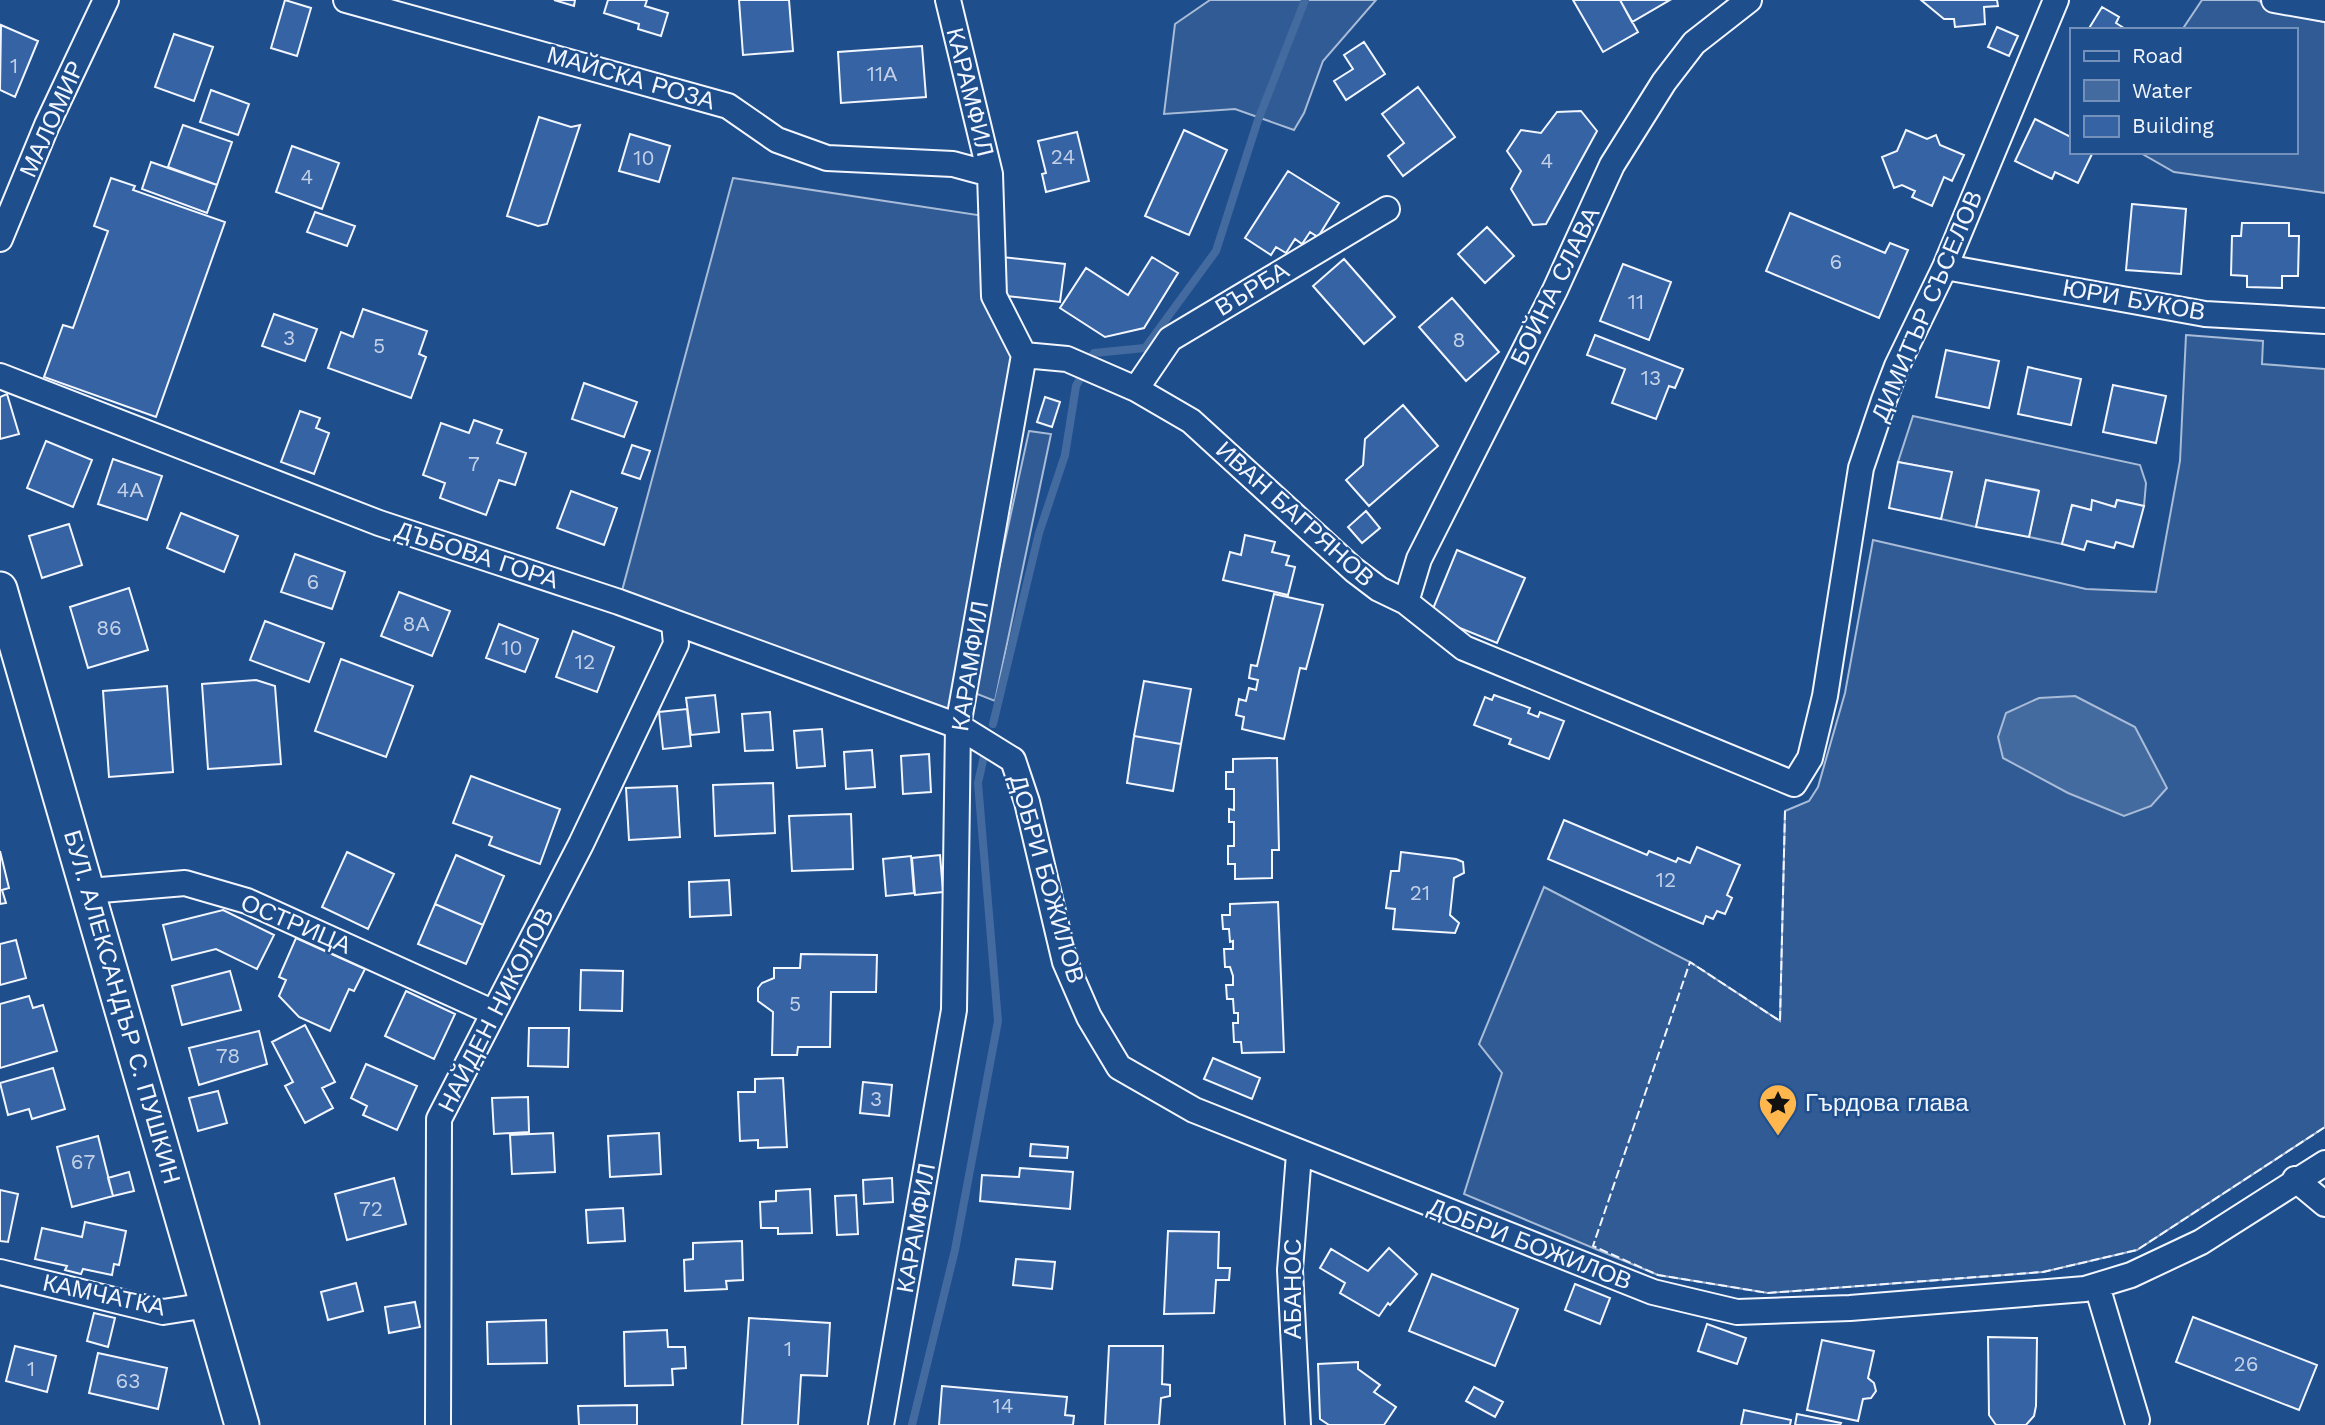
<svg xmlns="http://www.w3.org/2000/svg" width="2325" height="1425" viewBox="0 0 2325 1425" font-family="'Work Sans',sans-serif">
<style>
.built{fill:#305b95;stroke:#a8bbd7;stroke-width:2}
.water{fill:#446ba0;stroke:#a8bbd7;stroke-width:2}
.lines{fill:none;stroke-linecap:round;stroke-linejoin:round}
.stream{stroke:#446ba0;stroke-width:8}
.building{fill:#3563a3;stroke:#f2f6ff;stroke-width:2}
.minor-casing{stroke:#f2f6ff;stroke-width:28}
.secondary-casing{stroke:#f2f6ff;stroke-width:37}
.minor{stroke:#1f4e8c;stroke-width:24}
.secondary{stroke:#1f4e8c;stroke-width:33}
.fence{stroke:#f2f6ff;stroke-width:2;stroke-dasharray:9 3.5;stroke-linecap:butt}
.labels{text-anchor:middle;stroke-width:5;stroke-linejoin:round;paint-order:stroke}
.number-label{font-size:21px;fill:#c3d1e8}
.street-label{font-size:24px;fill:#f2f6ff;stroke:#1f4e8c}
.poi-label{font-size:24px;fill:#f2f6ff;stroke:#1f4e8c;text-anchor:start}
</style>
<rect width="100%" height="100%" fill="#1f4e8c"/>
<!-- built -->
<path class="built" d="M1210,0H1376L1323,61L1304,113L1294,130L1235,109L1164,114L1175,24Z
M2202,0H2257L2286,14L2325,22V193L2174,172L2139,152H2295V30H2182Z
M733,178L991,217L994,296L1024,355L958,726L619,602Z
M2186,335L2263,341L2262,364L2325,369V1127L2137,1250L2043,1272L1768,1293L1658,1275L1464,1194L1502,1073L1479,1044L1544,887L1690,962L1780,1021L1785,811L1809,801L1818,787L1845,693L1873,540L2086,589L2156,592L2180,461Z
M1913,416L2140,465L2146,483L2144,506L2117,500L2115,507L2093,501L2091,510L2072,505L2062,544L2029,537L2038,490L1986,480L1976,527L1941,519L1951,472L1898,462Z
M1029,431L1051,434L995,701L972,692Z"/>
<!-- water -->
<path class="water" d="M2075,696L2135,727L2167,788L2151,806L2124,816L2068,793L2003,758L1998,737L2006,713L2039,698Z"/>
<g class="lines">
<!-- stream -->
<path class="stream" d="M993,724L1039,533L1065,455L1076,386L1094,353L1145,348L1216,251L1257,123L1305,0
M912,1425L955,1250L998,1021L978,783L984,756"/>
</g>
<!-- building -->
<path class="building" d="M285,0L311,8L297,56L271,48Z
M554,0H575L574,6Z
M608,0H647L645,6L668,13L661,36L638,29L639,24L604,13Z
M739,0H789L793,51L743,55Z
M1573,0H1620L1638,32L1603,52Z
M1620,0H1670L1632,22Z
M1921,0H1997L1998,6L1984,7L1985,24L1955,27L1954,19H1944Z
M2102,7L2119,17L2116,23L2127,30H2088Z
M1,25L38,41L15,97L0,90Z
M1997,27L2018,36L2009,56L1988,47Z
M174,34L213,47L194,101L155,87Z
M1364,42L1385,74L1346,100L1334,81L1353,69L1344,55Z
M922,46L926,97L841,103L838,52Z
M1418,87L1455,137L1403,176L1388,156L1404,143L1382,114Z
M211,90L249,104L238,135L200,122Z
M1581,111L1597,131L1546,224L1533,225L1511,189L1521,171L1507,151L1521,130L1541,133L1557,112Z
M539,117L571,127L580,125L547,224L538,226L507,216Z
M2035,119L2071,137V152H2093L2078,183L2055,172L2052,179L2015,161Z
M183,125L232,142L217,185L168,167Z
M1184,130L1227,150L1189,235L1145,216Z
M1906,130L1927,139L1936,135L1940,145L1964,155L1952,181L1944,177L1932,206L1912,197L1915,191L1902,185L1894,188L1882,157L1897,151Z
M1077,132L1089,181L1046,192L1042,174L1046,173L1038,141Z
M630,134L670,146L659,182L619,171Z
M292,146L339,163L322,209L276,192Z
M151,162L217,185L207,213L142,189Z
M1288,171L1339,203L1318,237L1310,232L1302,244L1295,239L1286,253L1276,247L1271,255L1245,238Z
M111,178L135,186L133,190L225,222L156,417L44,377L63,325L73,328L108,231L94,226Z
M2132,204L2186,209L2181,274L2126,270Z
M315,212L355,226L347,246L307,232Z
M1790,213L1885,253L1890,243L1908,250L1879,318L1766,271Z
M2242,223H2289V236H2299L2298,276H2282V288L2247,287V276L2231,275L2232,236H2241Z
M1487,227L1514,256L1485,283L1458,254Z
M1002,257L1065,264L1060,302L997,295Z
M1152,257L1178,273L1144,328L1105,337L1060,308L1086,268L1128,295Z
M1344,259L1395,317L1364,344L1313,286Z
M1623,264L1671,282L1649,340L1600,321Z
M1452,298L1499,352L1466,381L1419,327Z
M363,309L427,331L419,354L426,357L411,398L328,368L341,332L353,337Z
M274,314L317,329L305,361L262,346Z
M1595,335L1683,369L1675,388L1669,386L1656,419L1612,403L1625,369L1587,355Z
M1946,350L1999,361L1989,408L1936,397Z
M2028,367L2081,379L2071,425L2018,414Z
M584,383L637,402L624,437L572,419Z
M2113,385L2166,396L2156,443L2103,432Z
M7,394L19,434L0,439V397Z
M1045,397L1060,402L1052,427L1037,422Z
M1403,405L1438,446L1369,506L1346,480L1363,465L1365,439Z
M300,411L320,418L316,428L329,433L314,474L281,462Z
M474,420L502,430L497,443L526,453L515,485L499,480L486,515L440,498L445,483L423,475L441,423L469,433Z
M46,441L92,460L73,507L27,488Z
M632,445L650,451L640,479L622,473Z
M113,459L162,476L147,520L98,504Z
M1898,462L1952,472L1941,519L1889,508Z
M1986,480L2039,491L2029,537L1976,527Z
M571,491L617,508L604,545L557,528Z
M2092,500L2115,507L2117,500L2144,506L2133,547L2116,542L2114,548L2087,541L2084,550L2062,544L2072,505L2091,510Z
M1366,511L1380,528L1362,543L1348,527Z
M181,513L238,536L224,572L167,548Z
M69,524L82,565L42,578L29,536Z
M1245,535L1275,542L1272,552L1289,556L1286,565L1295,567L1288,595L1223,580L1230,552L1241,555Z
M1457,550L1525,578L1497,643L1430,616Z
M295,554L345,572L332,609L281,592Z
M129,588L148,650L88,668L70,607Z
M399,592L450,611L432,656L381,636Z
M1274,594L1323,605L1306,669L1300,668L1284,739L1242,729L1244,717L1236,715L1239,699L1246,701L1249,688L1256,690L1258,680L1249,678L1251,665L1257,666Z
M265,621L324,643L309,682L250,660Z
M499,624L538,639L525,672L486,658Z
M573,631L614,647L597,692L556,677Z
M341,659L413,686L386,757L315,731Z
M256,680L275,686L281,764L208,769L202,684Z
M1144,681L1191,689L1181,744L1134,736Z
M167,686L173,772L109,777L103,691Z
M715,695L719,732L691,735L686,698Z
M1494,695L1530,708L1528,713L1538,717L1540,712L1564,721L1549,759L1509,744L1511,739L1474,725L1485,697L1492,700Z
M687,709L691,746L663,749L659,712Z
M770,712L773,750L745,751L742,714Z
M822,729L825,766L797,768L794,731Z
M1134,736L1181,744L1173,791L1127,783Z
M872,750L875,787L846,789L844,752Z
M929,754L931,792L903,794L901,756Z
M1277,758L1279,850H1272V878L1235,879V864H1228V846H1234V822H1229V809L1234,810V789H1226V772H1233V759Z
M471,776L560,809L540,864L489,845L492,837L453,823Z
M773,783L775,833L715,836L713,785Z
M677,786L680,837L629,840L626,788Z
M851,814L853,869L792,871L789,816Z
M1564,820L1647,855L1649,851L1676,862L1678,858L1690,863L1697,847L1740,865L1727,895L1732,898L1725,914L1717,911L1713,919L1706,916L1703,924L1548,859Z
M0,851L9,888L2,890L6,903L0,904Z
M347,852L394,874L368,929L322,907Z
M1401,852L1456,859L1463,862L1464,873L1454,878L1450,915L1459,923L1455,933L1393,929L1395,909L1386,908L1391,871H1399Z
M456,855L504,876L483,925L435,904Z
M940,855L943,892L915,895L912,858Z
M911,856L914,893L886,896L883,859Z
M729,880L731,915L690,917L689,882Z
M1278,902L1284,1052L1242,1053L1241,1042H1234L1233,1023H1238V1013H1234L1233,999H1227L1226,985H1233V976L1230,967H1225L1224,949H1233V941L1230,942L1229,929H1223L1222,915H1230V904Z
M435,904L483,925L466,964L418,944Z
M223,910L274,935L257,969L216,949L172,960L163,925Z
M296,938L365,969L354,991L349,989L330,1031L299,1017L279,996L286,980L279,977Z
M16,940L26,978L0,985V944Z
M801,954L877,955L876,992H831L830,1047H798L797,1055H772L773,1012L758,1001V988L762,983L774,978V968H800Z
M581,970L623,971L622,1011L580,1010Z
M230,971L241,1010L182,1025L172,986Z
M406,991L455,1014L434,1059L385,1036Z
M29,996L33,1008L43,1005L57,1051L0,1068V1004Z
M305,1025L335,1082L322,1088L333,1108L305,1123L285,1086L293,1082L272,1042Z
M529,1028H569L568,1067L528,1066Z
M259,1031L267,1064L199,1085L189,1048Z
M1213,1058L1260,1078L1252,1099L1204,1079Z
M366,1064L417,1086L397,1130L363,1115L367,1106L351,1098Z
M53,1068L65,1109L32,1119L29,1109L8,1115L0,1083Z
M783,1078L787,1147L758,1148V1140L740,1141L738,1092H755V1079Z
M863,1082L892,1085L889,1116L860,1113Z
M218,1091L227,1123L198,1131L189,1098Z
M528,1097L529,1132L494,1134L492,1098Z
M553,1133L555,1172L512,1174L510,1135Z
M659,1133L661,1174L610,1177L608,1136Z
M98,1136L113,1196L72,1207L57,1147Z
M1031,1144L1068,1147L1067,1158L1030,1156Z
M1020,1168L1073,1172L1070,1209L980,1201L982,1175L1019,1177Z
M129,1172L134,1191L113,1196L108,1178Z
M394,1178L406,1224L347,1240L335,1194Z
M892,1178L893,1202L864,1204L863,1180Z
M810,1189L812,1233L778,1234V1228H761L760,1202L776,1201V1191Z
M0,1190L18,1194L8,1242L0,1241Z
M856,1195L858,1234L837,1235L835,1196Z
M623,1208L625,1241L588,1243L586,1210Z
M85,1222L126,1231L119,1265L114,1264L112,1275L83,1269L81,1274L65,1270L67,1266L35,1259L42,1228L82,1237Z
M1168,1231L1219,1232L1218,1268H1230L1229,1280H1216L1214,1313L1164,1314Z
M742,1241L743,1280L726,1281L727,1289L685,1291L684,1260L693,1259V1243Z
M1389,1248L1417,1274L1390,1305L1388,1303L1379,1316L1340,1293L1345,1283L1320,1268L1331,1249L1368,1271Z
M1016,1259L1055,1262L1052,1289L1013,1285Z
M1432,1274L1518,1309L1495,1366L1409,1331Z
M356,1283L363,1311L328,1320L321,1292Z
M1575,1284L1610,1298L1600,1324L1565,1310Z
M415,1302L420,1327L389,1333L385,1307Z
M94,1313L115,1318L108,1347L87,1341Z
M2193,1317L2317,1365L2299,1410L2176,1362Z
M749,1318L830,1323L827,1376L801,1375L798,1425H742Z
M546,1320L547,1363L488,1364L487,1322Z
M1707,1324L1746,1338L1737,1364L1698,1351Z
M667,1330L668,1347H685L686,1368L672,1369L673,1385L625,1386L624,1332Z
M1988,1337L2037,1338L2036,1406L2034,1416L2026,1425H1996L1989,1415Z
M1822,1340L1874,1351L1868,1378L1874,1383L1876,1391L1871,1398L1863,1399L1858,1421L1807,1410Z
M15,1346L56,1356L47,1392L6,1381Z
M1109,1346H1163L1162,1384L1170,1385V1396L1161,1398L1159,1425H1105Z
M98,1353L167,1368L158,1409L89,1393Z
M1358,1362V1369L1380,1385L1374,1392L1396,1407L1384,1425H1329L1320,1419L1318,1364Z
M942,1386L1067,1397L1065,1415L1074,1416L1073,1425H939Z
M1474,1387L1503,1402L1495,1417L1466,1401Z
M637,1405V1425H579L578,1406Z
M1744,1410L1791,1420L1790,1425H1741Z
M1797,1414L1841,1423L1840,1425H1795Z"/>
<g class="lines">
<!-- minor casing -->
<g class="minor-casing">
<path id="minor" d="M346,0L728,106L777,140L827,158L953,164L990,174
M2274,0L2325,9
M0,239L47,125L106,0
M1945,267L2205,314L2325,321
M1024,355L1067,359L1136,389L1191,421L1354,570L1379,589L1406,602L1464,648L1794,784L1810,758L1825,696L1861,468L1884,400L1897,366L1945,267L2056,0
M0,376L379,523L619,602L958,726L1013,760L1027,802L1065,962L1089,1017L1119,1067L1194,1110L1653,1292L1737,1312L1850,1308L2085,1289L2131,1275L2201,1242L2325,1163
M1136,389L1170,339L1387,209
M1406,602L1419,559L1555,290L1612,165L1664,82L1694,43L1749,0
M89,891L185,883L247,901L492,1012
M2295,1179L2325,1204
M0,1272L163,1312L208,1305
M2097,1286L2137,1420
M438,1425L439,1119L581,844L676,644L674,623
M881,1425L954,1010L958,726L1024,355L994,296L990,174L948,0
M1298,1425L1290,1270L1299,1154"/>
</g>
<!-- secondary casing -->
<g class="secondary-casing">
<path id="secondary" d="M0,589L242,1425"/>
</g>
<!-- minor -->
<use href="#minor" class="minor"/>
<!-- secondary -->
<use href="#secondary" class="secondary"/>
<!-- fence -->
<path class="fence" d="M1785,811L1780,1021L1690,962L1593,1246L1658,1275L1768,1293L2043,1272L2137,1250L2325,1127"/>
</g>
<!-- icons -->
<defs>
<g id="sight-pin" transform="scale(2.0125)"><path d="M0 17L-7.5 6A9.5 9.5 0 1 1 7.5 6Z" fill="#ffb74d" stroke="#1f4e8c"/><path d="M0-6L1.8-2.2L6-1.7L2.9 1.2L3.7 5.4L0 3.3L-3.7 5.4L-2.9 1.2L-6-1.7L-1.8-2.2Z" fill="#111"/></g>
</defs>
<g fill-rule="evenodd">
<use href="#sight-pin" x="1778" y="1103"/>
</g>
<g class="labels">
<!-- number labels -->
<g class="number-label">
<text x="14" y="73">1</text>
<text x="882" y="81">11А</text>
<text x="1063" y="164">24</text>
<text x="644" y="165">10</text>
<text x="1547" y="168">4</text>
<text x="307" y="184">4</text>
<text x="1836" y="269">6</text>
<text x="1636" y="309">11</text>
<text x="289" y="345">3</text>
<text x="1459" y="347">8</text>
<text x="379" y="353">5</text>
<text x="1651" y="385">13</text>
<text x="474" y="471">7</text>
<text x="130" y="497">4А</text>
<text x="313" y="589">6</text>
<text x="416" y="631">8А</text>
<text x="109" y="635">86</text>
<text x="512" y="655">10</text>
<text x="585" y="669">12</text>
<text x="1666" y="887">12</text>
<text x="1420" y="900">21</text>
<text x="795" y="1011">5</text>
<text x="228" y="1063">78</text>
<text x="876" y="1106">3</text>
<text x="83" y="1169">67</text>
<text x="371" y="1216">72</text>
<text x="788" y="1356">1</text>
<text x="2246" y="1371">26</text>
<text x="31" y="1376">1</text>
<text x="128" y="1388">63</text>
<text x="1003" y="1413">14</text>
</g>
<!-- street labels -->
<g class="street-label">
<text transform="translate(631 78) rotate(16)" y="8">МАЙСКА РОЗА</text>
<text transform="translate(970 92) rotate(76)" y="8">КАРАМФИЛ</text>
<text transform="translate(52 119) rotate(-66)" y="8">МАЛОМИР</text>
<text transform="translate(1555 286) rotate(-64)" y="8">БОЙНА СЛАВА</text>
<text transform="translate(1252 289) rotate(-31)" y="8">ВЪРБА</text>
<text transform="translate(2134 300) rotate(10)" y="8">ЮРИ БУКОВ</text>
<text transform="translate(1927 306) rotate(-67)" y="8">ДИМИТЪР СЪСЕЛОВ</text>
<text transform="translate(1295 514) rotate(42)" y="8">ИВАН БАГРЯНОВ</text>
<text transform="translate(477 555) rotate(18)" y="8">ДЪБОВА ГОРА</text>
<text transform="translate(970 666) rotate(-81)" y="8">КАРАМФИЛ</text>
<text transform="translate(1047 879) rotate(74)" y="8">ДОБРИ БОЖИЛОВ</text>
<text transform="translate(296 924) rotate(23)" y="8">ОСТРИЦА</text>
<text transform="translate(122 1007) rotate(74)" y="8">БУЛ. АЛЕКСАНДЪР С. ПУШКИН</text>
<text transform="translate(496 1010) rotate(-63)" y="8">НАЙДЕН НИКОЛОВ</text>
<text transform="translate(916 1228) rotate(-80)" y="8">КАРАМФИЛ</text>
<text transform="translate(1530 1244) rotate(21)" y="8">ДОБРИ БОЖИЛОВ</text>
<text transform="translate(1293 1289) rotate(-90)" y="8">АБАНОС</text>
<text transform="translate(104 1295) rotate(12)" y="8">КАМЧАТКА</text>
</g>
<!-- poi labels -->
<g class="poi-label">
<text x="1805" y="1111">Гърдова глава</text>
</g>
</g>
<!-- legend -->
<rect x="2070" y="28" width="228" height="126" fill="#1f4e8c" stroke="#7391ba" stroke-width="2"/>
<rect x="2084" y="51" width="35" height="10" fill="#1f4e8c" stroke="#7391ba" stroke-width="2"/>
<text x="2132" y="63" font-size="21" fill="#f2f6ff">Road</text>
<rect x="2084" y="80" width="35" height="21" fill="#446ba0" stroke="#7391ba" stroke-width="2"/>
<text x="2132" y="98" font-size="21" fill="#f2f6ff">Water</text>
<rect x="2084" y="116" width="35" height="21" fill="#3563a3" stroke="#7391ba" stroke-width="2"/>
<text x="2132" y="133" font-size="21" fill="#f2f6ff">Building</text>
</svg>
